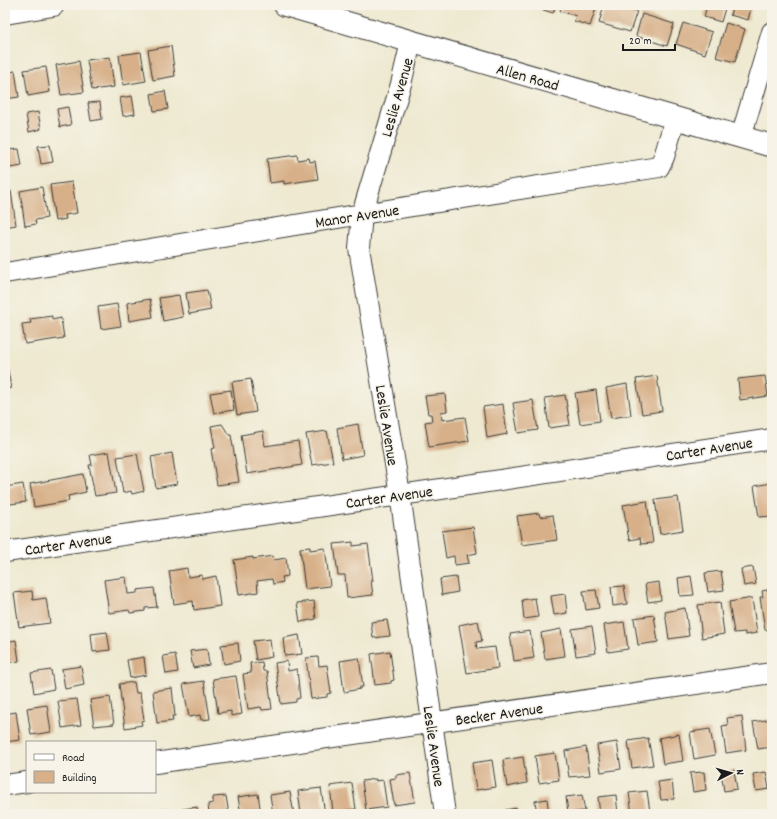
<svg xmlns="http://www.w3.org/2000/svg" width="777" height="819" viewBox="0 0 777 819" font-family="Dekko,sans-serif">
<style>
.building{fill:#d7b089}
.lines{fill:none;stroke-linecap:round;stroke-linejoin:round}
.minor-casing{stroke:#3c3b37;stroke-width:22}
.tertiary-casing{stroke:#3c3b37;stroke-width:24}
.secondary-casing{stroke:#3c3b37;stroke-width:24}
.minor{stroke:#fff;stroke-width:20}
.tertiary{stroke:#fff;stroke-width:22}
.secondary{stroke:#fff;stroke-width:22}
.labels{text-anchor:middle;stroke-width:3;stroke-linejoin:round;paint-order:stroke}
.street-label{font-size:16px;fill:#1c1c1c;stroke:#f7f3e8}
</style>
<rect width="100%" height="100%" fill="#f7f3e8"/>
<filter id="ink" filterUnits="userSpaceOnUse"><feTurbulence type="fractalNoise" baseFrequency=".025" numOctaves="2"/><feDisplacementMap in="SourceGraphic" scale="8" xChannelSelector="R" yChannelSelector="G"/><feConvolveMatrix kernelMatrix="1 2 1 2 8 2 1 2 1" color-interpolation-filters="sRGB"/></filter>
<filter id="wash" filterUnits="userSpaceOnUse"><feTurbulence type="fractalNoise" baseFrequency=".012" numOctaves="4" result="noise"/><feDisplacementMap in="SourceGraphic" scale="16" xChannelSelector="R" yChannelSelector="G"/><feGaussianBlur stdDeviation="0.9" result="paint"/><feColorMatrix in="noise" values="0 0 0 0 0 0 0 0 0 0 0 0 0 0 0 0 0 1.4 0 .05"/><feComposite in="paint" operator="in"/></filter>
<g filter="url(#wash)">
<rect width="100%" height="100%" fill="#eee9d0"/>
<g id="blocks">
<!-- building -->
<path class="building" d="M538,5H556L553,13L537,8Z
M562,5H597L590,26L574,21L576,16L560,11Z
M604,5H618L637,11L630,32L599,23Z
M707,5H726L721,22L704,17Z
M733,5H740L751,8L748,20L730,15Z
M642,14L674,24L667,46L636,36Z
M683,23L712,32L705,54L676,44Z
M726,23L745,29L735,62L716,57Z
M171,46L175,76L153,80L148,50Z
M141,52L146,81L123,85L119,55Z
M110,57L114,87L92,90L87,60Z
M79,61L84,92L61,95L56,65Z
M46,67L50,92L28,96L24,70Z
M15,71L19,97L5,99V73Z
M165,91L168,109L154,111L151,94Z
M132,96L135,114L123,116L120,98Z
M100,102L102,119L91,121L88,103Z
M68,107L71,125L60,127L57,109Z
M38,112L41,129L29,132L26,114Z
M5,115H7L9,132L5,133Z
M50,145L53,162L41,164L38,146Z
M19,149L22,166L10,168L8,150Z
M297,155L298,160L309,158L310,162L315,161L318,179L284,184V181L270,183L267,159Z
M72,182L77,213L65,215L66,219L55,221L50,185Z
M42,187L47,218L35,220L36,224L25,226L20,191Z
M5,191H11L16,225L5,227Z
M207,290L211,310L189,314L186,293Z
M179,295L183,317L163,321L159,298Z
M150,299L153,317L129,321L127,303Z
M117,304L121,326L101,329L98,307Z
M52,316V320L61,318L64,338L25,344L22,324L31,323L30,319Z
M8,370L11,388L5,389V371Z
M657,376L662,411L642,414L636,379Z
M765,376L768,396L740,400L738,379Z
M251,379L256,412L237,415L232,382Z
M627,384L631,415L611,418L606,388Z
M231,390L234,410L214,413L210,393Z
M596,390L600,421L580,424L575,393Z
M445,394L447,411L441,412L442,420L465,417L469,441L429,447L425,422L432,421L431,414H428L425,396Z
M565,395L570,425L549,428L545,398Z
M533,400L538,430L518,433L513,403Z
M503,404L507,434L487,438L483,407Z
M222,424L229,435H231L239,482L217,485L211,449L215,448L211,426Z
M358,424L363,455L342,459L337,428Z
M263,431L265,446L298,441L302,465L247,474L241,435Z
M327,431L333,462L312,465L306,434Z
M109,452L116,493L95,496L89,465H92L90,455Z
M172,453L177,484L156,488L151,457Z
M137,454L144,491L132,494L131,491L123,493L117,457Z
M83,474L86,492L68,496L69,501L34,507L30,484Z
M772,483V516L759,517L754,486Z
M23,484L26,502L10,504L9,501H5V487Z
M678,497L683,530L660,534L655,500Z
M647,501L653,543L641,544L640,538L629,540L623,505Z
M539,513L540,517L553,515L557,540L522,545L517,516Z
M473,527L477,553L467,555L469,563L455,565L454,556L446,558L442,531Z
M353,542V546L368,544L373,581H371L373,595L347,598L345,575H338L334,544Z
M310,547V550L325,548L330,586L305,589L300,548Z
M273,556L274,560L286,558L288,576L282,577L283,582L273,584L272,579L257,581L258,592L239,595L234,560L253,557V559Z
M753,567L756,584L744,586L741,569Z
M187,568L188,577L202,575V579L216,576L220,606L194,610L193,601L174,604L169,571Z
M721,571L724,590L708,592L705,573Z
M691,576L694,595L680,596L678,578Z
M126,577L128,594L137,593V590L154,588L157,607L145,608V611L130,613L129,610L109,613L104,580Z
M456,577L458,592L442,595L440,579Z
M659,582L661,600L648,602L645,584Z
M624,586L627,604L613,606L611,587Z
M771,589L772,595V629L765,630L760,597H763L762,591Z
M596,590L599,608L586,610L583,591Z
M32,591L33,600L46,598L50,623L19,627L14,593Z
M565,594L567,613L554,615L551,596Z
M535,598L538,617L524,619L522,600Z
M752,598L757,633L745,635V632L734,633L729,602Z
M314,601L316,619L300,622L297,603Z
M720,602L724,634L702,638L698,605Z
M685,608L689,636L669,639L665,612Z
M654,615L658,642L638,645L634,618Z
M387,620L390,636L373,638L371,622Z
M478,621L482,641L476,642L477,649L495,647L498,668L467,673L459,625Z
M624,622L628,649L608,652L604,625Z
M592,626L596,653L576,656L572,629Z
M561,629L565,656L545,659L541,633Z
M530,631L534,658L514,661L510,634Z
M107,632L110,650L93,652L91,634Z
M299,635L302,654L285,656L283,638Z
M270,639L272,657L256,660L253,641Z
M16,640L19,661L5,663V642Z
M238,643L240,661L224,664L221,645Z
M207,649L209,665L193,668L190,651Z
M390,651L394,680L391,681V683L375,685L371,654Z
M175,654L178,672L166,674L163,656Z
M144,657L146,675L130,678L127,660Z
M318,657L319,666L327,665L331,693L327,694V697L311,699L306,658Z
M359,658L363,687H360V689L344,692L340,661Z
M287,661L288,671L297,669L300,698L296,699V702L281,704L275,663Z
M262,662L263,671H267L272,709L262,710L261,707L248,709L243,674L251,673L250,663Z
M81,666L84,685L65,689L62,669Z
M51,670L54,689L34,693L31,673Z
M236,676L242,714L231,716V711L218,713L213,679Z
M204,681L210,719L201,720L200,715L189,717L183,684Z
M134,682L136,693H140L144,720L141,721L142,725L125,728L119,684Z
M172,688L175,716H172L173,721L157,723L153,691Z
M110,697L114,724L94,726L90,700Z
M77,699L81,725L62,728L58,701Z
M47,705L51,732L31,735L27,708Z
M16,712L20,740L5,742V714Z
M742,716L746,750L726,753L722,726L728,725L727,718Z
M772,719V747L758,749L753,722Z
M710,729L715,755L694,759L690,732Z
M679,734L683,761L663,764L659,738Z
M648,738L653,765L632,768L628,741Z
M617,742L621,769L601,772L597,745Z
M586,747L590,775L569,777L565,751Z
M555,753L559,780L539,783L535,756Z
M523,757L527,783L507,787L503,760Z
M492,760L496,787L476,790L472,763Z
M734,770L737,789L724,791L721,772Z
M704,772L706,790L693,792L690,773Z
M766,772L769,789L756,791L753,774Z
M410,773L415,802L394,805L390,779L396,778V775Z
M376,779V781L383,780L387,807L366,810L362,781Z
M672,780L674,799L661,800L658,782Z
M352,783L356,809L333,812L330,786Z
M321,788L325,814H301L298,791Z
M647,791L650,812L632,814L629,793Z
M290,792L294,814H273L270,795Z
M258,794L261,814H241L238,797Z
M582,795L585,811L568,813L566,797Z
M616,795L618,814H600L598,797Z
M226,796L229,814H209L208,804L213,803V797Z
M547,799L549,814H537L535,801Z
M197,807L198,814H177V810Z
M517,808L518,814H506L505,810Z
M165,809V814H145V812Z"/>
</g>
</g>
<g filter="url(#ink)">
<use href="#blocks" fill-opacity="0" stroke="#3c3b37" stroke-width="1"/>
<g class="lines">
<!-- minor casing -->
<g class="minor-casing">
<path id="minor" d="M411,42L401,84L362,214L359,248L400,494L445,814
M741,137L772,32
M5,273L362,214L659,167L664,157L675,119
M5,552L421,492L772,439
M155,763L772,673
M5,785L27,782"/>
</g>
<!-- tertiary casing -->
<g class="tertiary-casing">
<path id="tertiary" d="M5,13L53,5"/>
</g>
<!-- secondary casing -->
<g class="secondary-casing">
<path id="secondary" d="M285,5L772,146"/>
</g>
<!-- minor -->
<use href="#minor" class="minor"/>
<!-- tertiary -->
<use href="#tertiary" class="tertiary"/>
<!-- secondary -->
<use href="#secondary" class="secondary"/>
</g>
</g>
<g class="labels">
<!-- street labels -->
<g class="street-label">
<text transform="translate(528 76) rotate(16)" y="6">Allen Road</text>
<text transform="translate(396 97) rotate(-74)" y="6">Leslie Avenue</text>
<text transform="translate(357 215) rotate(-9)" y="6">Manor Avenue</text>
<text transform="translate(388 425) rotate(81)" y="6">Leslie Avenue</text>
<text transform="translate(709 448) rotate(-9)" y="6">Carter Avenue</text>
<text transform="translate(389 496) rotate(-8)" y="6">Carter Avenue</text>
<text transform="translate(68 543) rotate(-8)" y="6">Carter Avenue</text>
<text transform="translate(499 713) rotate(-8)" y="6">Becker Avenue</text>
<text transform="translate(435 746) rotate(82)" y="6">Leslie Avenue</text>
</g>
</g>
<!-- margin -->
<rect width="777" height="819" fill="none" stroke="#f7f3e8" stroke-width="20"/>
<!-- legend -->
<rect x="26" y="741" width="130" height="52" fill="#f7f3e8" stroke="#9f9d96"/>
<rect x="34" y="754" width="20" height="6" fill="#ffffff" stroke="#9f9d96"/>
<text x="62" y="761" font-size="12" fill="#1c1c1c">Road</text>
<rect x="34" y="771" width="20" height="12" fill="#d7b089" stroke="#9f9d96"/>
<text x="62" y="781" font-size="12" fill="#1c1c1c">Building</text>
<!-- north arrow -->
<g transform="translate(731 773) rotate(84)" stroke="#f7f3e8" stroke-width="3" paint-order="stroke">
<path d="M0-3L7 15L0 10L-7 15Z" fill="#1c1c1c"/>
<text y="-6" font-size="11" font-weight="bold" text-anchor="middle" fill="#1c1c1c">N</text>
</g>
<!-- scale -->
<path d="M623 44v6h52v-6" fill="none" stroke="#1c1c1c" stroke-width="2"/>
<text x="629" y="44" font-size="12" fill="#1c1c1c" stroke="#f7f3e8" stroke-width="3" paint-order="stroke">20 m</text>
</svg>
